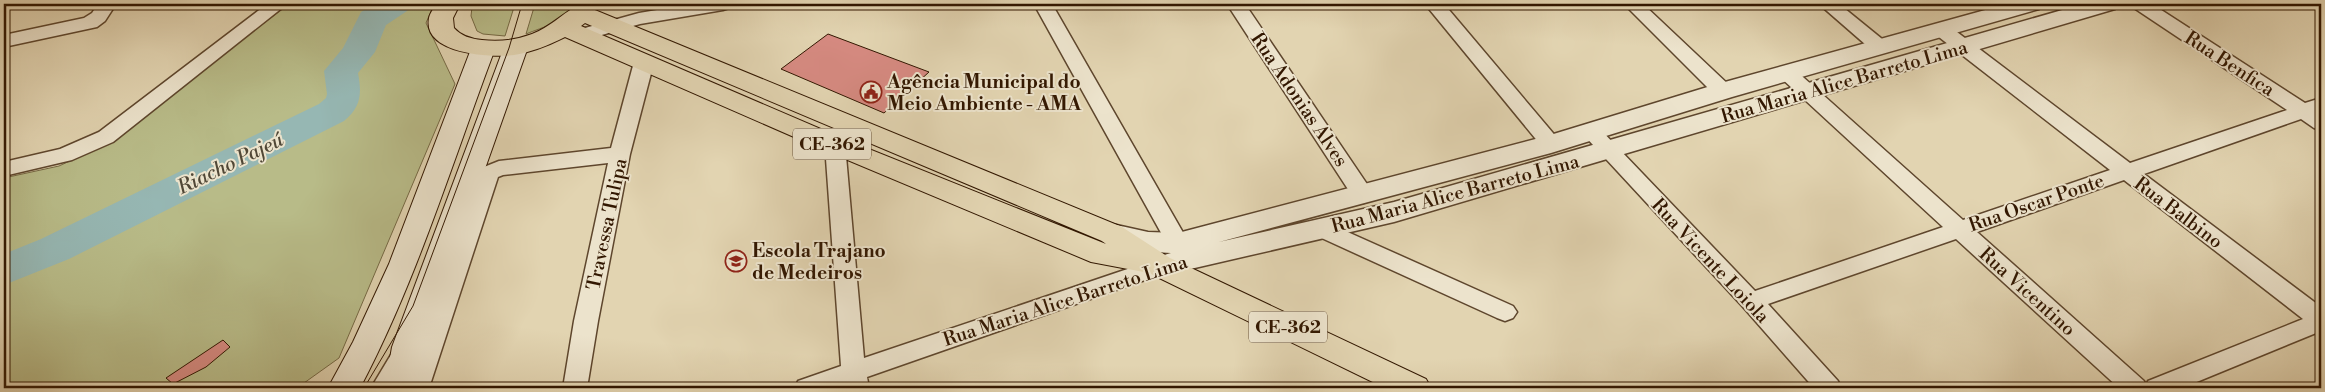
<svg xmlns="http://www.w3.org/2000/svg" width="2325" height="392" viewBox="0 0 2325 392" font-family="'Libre Bodoni',serif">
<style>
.green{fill:#b8bb88;stroke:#756944}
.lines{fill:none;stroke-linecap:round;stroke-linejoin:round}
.river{fill:#96b7b3;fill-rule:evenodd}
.building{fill:#d68a81;stroke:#321701}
.minor-casing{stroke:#5e462d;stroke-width:3}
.tertiary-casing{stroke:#5e462d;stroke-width:3}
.secondary-casing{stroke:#321701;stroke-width:2}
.primary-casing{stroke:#321701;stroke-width:2}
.minor{fill:#ece3cc;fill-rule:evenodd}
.tertiary{fill:#ece3cc;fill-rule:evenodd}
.secondary{fill:#ece3cc;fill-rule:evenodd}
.primary{fill:#e2d4b1;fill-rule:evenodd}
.tram{stroke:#321701;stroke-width:1}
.labels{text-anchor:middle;stroke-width:4;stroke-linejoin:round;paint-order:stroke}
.shield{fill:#ece3cc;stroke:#6a543e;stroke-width:1}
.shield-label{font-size:18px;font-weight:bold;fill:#321701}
.street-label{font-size:19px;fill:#321701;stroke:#ece3cc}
.poi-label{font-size:19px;font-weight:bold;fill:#321701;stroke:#ece3cc;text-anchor:start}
.water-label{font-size:20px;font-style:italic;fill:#504736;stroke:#ece3cc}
</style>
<rect width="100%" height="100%" fill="#e2d4b1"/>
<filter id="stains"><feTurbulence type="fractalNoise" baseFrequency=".004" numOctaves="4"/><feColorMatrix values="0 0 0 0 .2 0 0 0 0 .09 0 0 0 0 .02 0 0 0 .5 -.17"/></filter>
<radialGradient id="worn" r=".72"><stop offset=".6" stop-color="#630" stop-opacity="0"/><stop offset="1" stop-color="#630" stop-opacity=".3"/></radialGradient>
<!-- green -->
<path class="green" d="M289,4H434L426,23L455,84L339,358L297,388H4V178L59,166L104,145Z
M475,4H515L505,36L483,34L477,31L471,16L472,7Z
M535,4H572C565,22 543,27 526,34Z"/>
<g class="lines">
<!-- river -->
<path class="river" d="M374,4H412L407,11L386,25L375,52L358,73C362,94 361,107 344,121L69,259L4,285V254L41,239L319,104L326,98L327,94L324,71L343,48L361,12Z"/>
</g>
<!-- building -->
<path class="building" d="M828,34L929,72L884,113L781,69Z
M223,340L230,347L206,367L173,384L166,378Z"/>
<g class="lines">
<!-- minor casing -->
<g class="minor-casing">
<path id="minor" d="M98,4H116L105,21L97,27L4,47V35L84,18L92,13Z
M267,4H287L113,142L72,160L4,176V162L60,149L99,132Z
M693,4H732L729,8L723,10L640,24L581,41L574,39L572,35L574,31L639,13Z
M1034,4H1052L1189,243L1186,249L1178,251L1170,249Z
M1227,4H1245L1371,190L1374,195L1371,200L1363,203L1355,200Z
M1425,4H1444L1558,139L1561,144L1558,149L1551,151L1544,149Z
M1624,4H1643L1730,86L1733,91L1730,96L1723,97L1716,96Z
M1819,4H1839L1887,43L1889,47L1887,51L1880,53L1873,51Z
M2131,4H2152L2305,103L2321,98V112L2320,113L2321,130L2314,128L2301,119L2144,174L2321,307V331L2182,388H2119L1956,239L1768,304L1838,381L1841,388H1814L1743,307L1581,132L1584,127L1591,125L1598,127L1755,291L1943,227L1780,77L1777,73L1780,69L1787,67L1794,69L1963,220L2110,170L1935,34L1933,30L1935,26L1942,24L1949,26L2130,163L2287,110L2134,8ZM2124,180L2303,319L2148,381L2146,386L2144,381L1977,232Z
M644,56L651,58L654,62L630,154L598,321L587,388H563L574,321L608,163L503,175L498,177L429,388H405L479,173L484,167L499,161L611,148L634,62L637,58Z
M835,138L842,140L845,145L864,358L1160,258L1168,260L1171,266L1168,272L867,377L869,388H845L844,385L835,388H795L798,381L841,366L825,145L828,140Z
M1323,221L1513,306L1517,312L1513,318L1505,321L1497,318L1315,235L1312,229L1315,223Z
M400,350L408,353L412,360L396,388H371L392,353Z"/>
</g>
<!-- tertiary casing -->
<g class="tertiary-casing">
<path id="tertiary" d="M2007,4H2042L2039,9L1732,97L1551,153L1219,242L1394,202L2083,4H2118L2115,9L1394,222L1160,276L1150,273L1146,266L1150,259L1171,253C1148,252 1125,248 1102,241L1098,234L1102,227L1112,224L1148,232L1178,233L1547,136L1714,85Z"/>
</g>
<!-- secondary casing -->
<g class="secondary-casing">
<path id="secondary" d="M516,39L525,42L528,47L422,347L417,388H385L392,347L504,47L507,42Z
M483,41L492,43L495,49C452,163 417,280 360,388H328L353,342L389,264L471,49L474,43Z"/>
</g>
<!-- primary casing -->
<g class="primary-casing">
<path id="primary" d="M436,4H460L453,18L454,28C461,36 471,39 482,40C500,42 516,40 532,34C550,27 561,15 575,7C580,5 585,7 590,8L1122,227L1170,258L1426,379L1431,388H1385L1149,273L1091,262L826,151L565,37C549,45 532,52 514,55C492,58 422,54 429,18C430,13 434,8 436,4ZM585,23L1102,241L1106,244L844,139L581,26Z"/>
</g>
<!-- minor -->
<use href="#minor" class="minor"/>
<!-- tertiary -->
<use href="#tertiary" class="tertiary"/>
<!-- secondary -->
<use href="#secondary" class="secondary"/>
<!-- primary -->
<use href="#primary" class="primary"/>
<!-- tram -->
<path class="tram" d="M364,388L413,306L509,48L522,4"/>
</g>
<!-- icons -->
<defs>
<g id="civic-ring" transform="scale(1.125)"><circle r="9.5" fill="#ece3cc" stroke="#8f2418" stroke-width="1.5"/><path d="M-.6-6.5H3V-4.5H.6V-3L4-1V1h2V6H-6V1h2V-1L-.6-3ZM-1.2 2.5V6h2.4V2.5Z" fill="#8f2418"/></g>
<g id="school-ring" transform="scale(1.125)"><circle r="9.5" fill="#ece3cc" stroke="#8f2418" stroke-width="1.5"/><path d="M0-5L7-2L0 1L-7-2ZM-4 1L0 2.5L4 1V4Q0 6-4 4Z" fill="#8f2418"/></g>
</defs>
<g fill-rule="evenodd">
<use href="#civic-ring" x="871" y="92"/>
<use href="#school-ring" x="736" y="261"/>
</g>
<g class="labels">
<!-- shield labels -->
<g class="shield">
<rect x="793" y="128.5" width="78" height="31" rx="4"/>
<rect x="1249" y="311.5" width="78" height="31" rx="4"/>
</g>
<g class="shield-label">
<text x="832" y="150">CE-362</text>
<text x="1288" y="333">CE-362</text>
</g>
<!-- street labels -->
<g class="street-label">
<text transform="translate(2230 63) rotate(33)" y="7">Rua Benfica</text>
<text transform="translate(1844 81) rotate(-16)" y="7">Rua Maria Alice Barreto Lima</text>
<text transform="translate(1300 99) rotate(56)" y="7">Rua Adonias Alves</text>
<text transform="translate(1455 193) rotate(-15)" y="7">Rua Maria Alice Barreto Lima</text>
<text transform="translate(2036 202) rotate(-19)" y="7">Rua Oscar Ponte</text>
<text transform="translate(2179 212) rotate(37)" y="7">Rua Balbino</text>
<text transform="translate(606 224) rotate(-78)" y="7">Travessa Tulipa</text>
<text transform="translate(1711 260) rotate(47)" y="7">Rua Vicente Loiola</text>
<text transform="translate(2028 291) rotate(42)" y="7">Rua Vicentino</text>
<text transform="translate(1065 300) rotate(-18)" y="7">Rua Maria Alice Barreto Lima</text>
</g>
<!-- poi labels -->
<g class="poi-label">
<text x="887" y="88">Agência Municipal do<tspan x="887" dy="22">Meio Ambiente - AMA</tspan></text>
<text x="752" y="257">Escola Trajano<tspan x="752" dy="22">de Medeiros</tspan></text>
</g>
<!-- water labels -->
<g class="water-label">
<text transform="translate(230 163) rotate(-26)" y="7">Riacho Pajeú</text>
</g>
</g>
<!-- margin -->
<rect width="2325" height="392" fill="none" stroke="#e2d4b1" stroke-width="20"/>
<rect x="5" y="5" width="2315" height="382" fill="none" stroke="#321701" stroke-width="2.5"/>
<rect x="10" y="10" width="2305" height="372" fill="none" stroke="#321701"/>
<rect width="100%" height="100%" filter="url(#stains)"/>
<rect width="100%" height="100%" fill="url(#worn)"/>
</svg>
